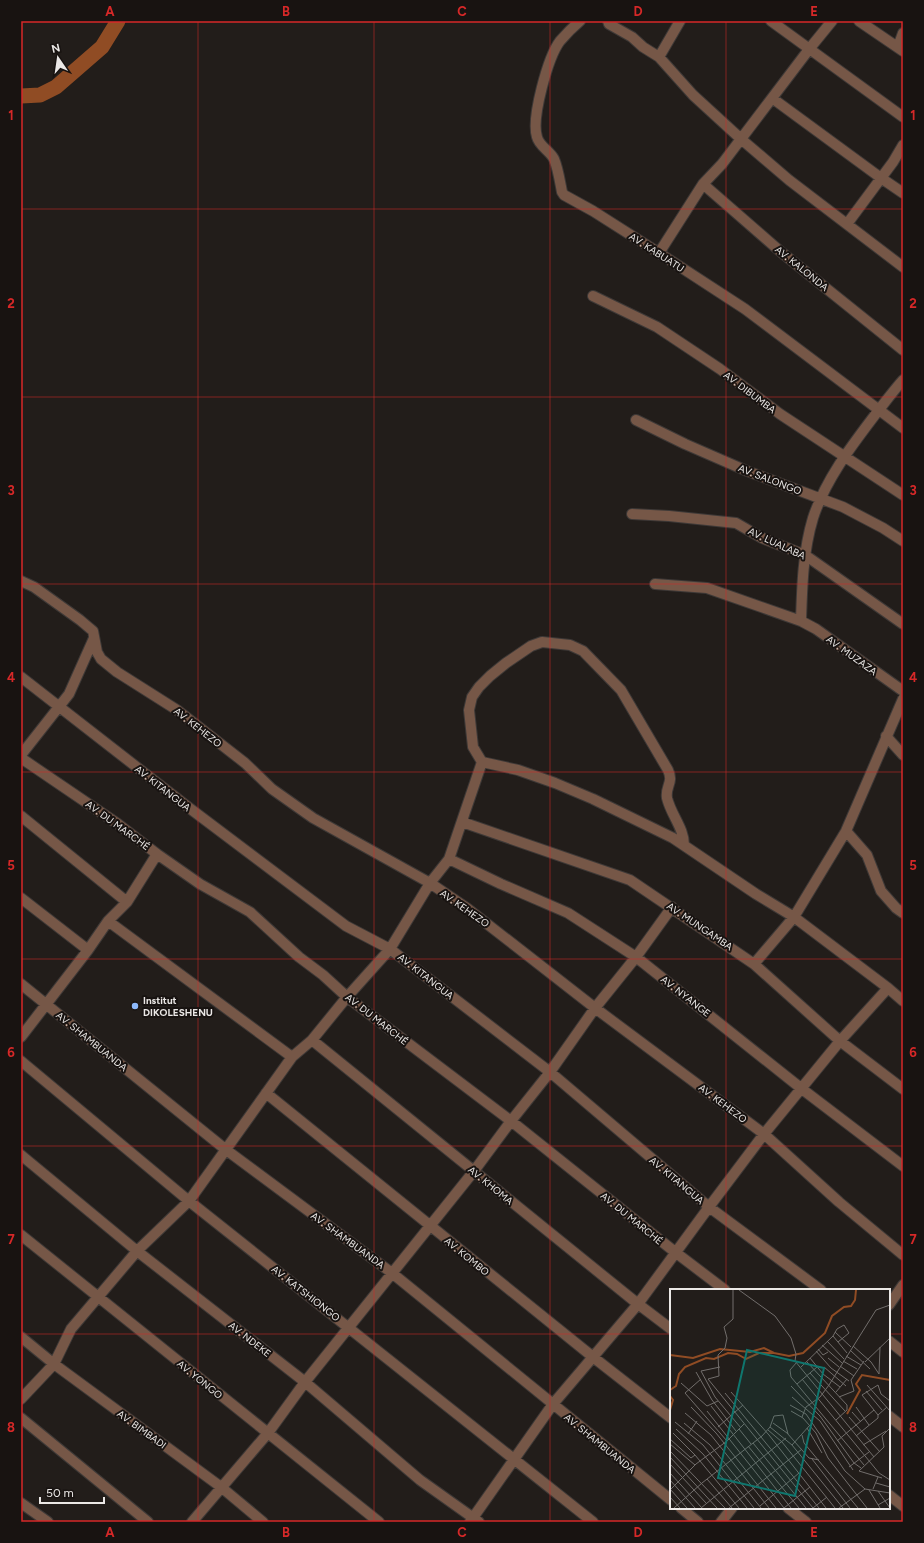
<svg xmlns="http://www.w3.org/2000/svg" width="924" height="1543" viewBox="0 0 924 1543" font-family="Figtree,sans-serif">
<style>
.lines{fill:none;stroke-linecap:round;stroke-linejoin:round}
.river{stroke:#904c24;stroke-width:15}
.minor-casing{stroke:#3e3937;stroke-width:12}
.minor{stroke:#765747;stroke-width:10}
.grid{fill:none;stroke:#d62828;stroke-width:1;stroke-opacity:0.55}
.poi-dot{fill:#8db9fc;stroke:#181311;stroke-width:1.5}
.labels{text-anchor:middle;stroke-width:4;stroke-linejoin:round;paint-order:stroke}
.street-label{font-size:10px;fill:#ebe8e6;stroke:#181311}
.poi-label{font-size:10px;font-weight:bold;fill:#ebe8e6;stroke:#181311;text-anchor:start}
.inset-river{fill:none;stroke:#904c24;stroke-width:2}
.inset-road{fill:none;stroke:#726e6c;stroke-width:1}
.view{fill:#0f766e;fill-opacity:0.15;stroke:#0f766e;stroke-width:2}
.inset-edge{fill:none;stroke:#ebe8e6;stroke-width:2}
.neatline{fill:none;stroke:#d62828;stroke-width:1.5}
.grid-label{font-size:13px;text-anchor:middle;font-weight:bold;fill:#d62828}
</style>
<rect width="100%" height="100%" fill="#221d1a"/>
<g class="lines">
<!-- river -->
<path class="river" d="M21,96L40,95L56,87L102,47L118,21"/>
<!-- minor casing -->
<g class="minor-casing">
<path id="minor" d="M580,21C573,27 566,34 560,41C548,57 531,118 537,137C539,146 550,151 554,159C558,168 560,182 562,192L564,195L593,211L659,253L745,309L903,428
M608,21L609,24L632,37L643,47L659,57L693,95L741,139L789,180L903,267
M771,21L903,117
M859,21L903,51
M898,47L903,33
M659,57L680,21
M772,98L881,178L903,193
M703,184L781,252L903,350
M847,224L893,162L903,145
M659,253L703,184L722,164L810,48L832,21
M593,296L657,327L720,369L780,414L903,495
M636,420L685,444L747,471L843,507L883,528L903,541
M632,514L669,516L736,523L762,538L805,555L903,624
M21,581L34,587L80,620L93,631L97,652L101,659L117,672L177,710L245,763L272,789L313,818L430,883L468,909L595,1008L764,1134L839,1202L903,1255
M655,584L707,588L801,621L816,629L903,691
M801,621C802,587 803,551 813,518C826,478 853,444 878,411C886,401 894,390 903,380
M21,677L188,807L346,926L390,949L550,1072L709,1207L821,1290
M886,736L903,755
M21,755L69,694L94,638
M21,758L118,824L157,854L200,884L250,912L299,957L323,975L347,997L511,1121L675,1252L725,1290
M21,816L127,902
M462,822L630,880L754,964L840,1041L903,1089
M846,831L867,855L881,891L896,908L903,913
M684,845C684,828 671,815 667,798C665,786 674,783 668,770L621,690L583,651L570,645L542,642L531,646L506,663L490,676L479,687L472,697L469,710L473,747L482,762L518,770L555,783L593,799L673,838L756,894L794,917L888,988L903,1001
M449,859L501,884L568,913L636,957L802,1089L903,1166
M21,898L88,950
M108,921L292,1057
M754,964L794,917L846,831L903,699
M21,984L225,1149L392,1273L671,1500
M21,1037L88,950L108,921L127,902L157,854
M312,1040L638,1304L671,1329
M21,1061L189,1201L593,1522
M266,1093L593,1357L671,1418
M21,1155L137,1251L305,1382L420,1480L479,1522
M21,1235L379,1522
M889,1305L903,1285
M21,1337L54,1364L221,1487L263,1522
M889,1341L903,1352
M21,1399L54,1364L71,1329L137,1251L189,1201L292,1057L312,1040L347,997L390,949L430,883L449,859L482,762
M889,1416L903,1427
M21,1418L148,1522
M889,1495L903,1506
M21,1503L48,1522
M681,1508L698,1522
M788,1508L806,1522
M192,1522L268,1433L305,1382L474,1171L511,1121L550,1072L595,1008L636,957L672,907
M470,1522L553,1404L638,1304L709,1207L764,1134L840,1041L888,988
M721,1522L732,1508"/>
</g>
<!-- minor -->
<use href="#minor" class="minor"/>
</g>
<!-- grid -->
<path class="grid" d="M198,21V1522M374,21V1522M550,21V1522M726,21V1290M21,209H903M21,397H903M21,584H903M21,772H903M21,959H903M21,1146H903M21,1334H671M889,1334H903M726,1508V1522"/>
<!-- markers -->
<circle class="poi-dot" cx="135" cy="1006" r="4"/>
<g class="labels">
<!-- street labels -->
<g class="street-label">
<text transform="translate(657 252) rotate(33)" y="4">AV. KABUATU</text>
<text transform="translate(802 268) rotate(39)" y="4">AV. KALONDA</text>
<text transform="translate(750 392) rotate(37)" y="4">AV. DIBUMBA</text>
<text transform="translate(770 479) rotate(21)" y="4">AV. SALONGO</text>
<text transform="translate(777 543) rotate(25)" y="4">AV. LUALABA</text>
<text transform="translate(852 655) rotate(36)" y="4">AV. MUZAZA</text>
<text transform="translate(198 727) rotate(38)" y="4">AV. KEHEZO</text>
<text transform="translate(163 788) rotate(38)" y="4">AV. KITANGUA</text>
<text transform="translate(118 825) rotate(36)" y="4">AV. DU MARCHÉ</text>
<text transform="translate(465 908) rotate(35)" y="4">AV. KEHEZO</text>
<text transform="translate(700 926) rotate(34)" y="4">AV. MUNGAMBA</text>
<text transform="translate(426 976) rotate(38)" y="4">AV. KITANGUA</text>
<text transform="translate(686 996) rotate(38)" y="4">AV. NYANGE</text>
<text transform="translate(377 1019) rotate(38)" y="4">AV. DU MARCHÉ</text>
<text transform="translate(92 1041) rotate(39)" y="4">AV. SHAMBUANDA</text>
<text transform="translate(723 1103) rotate(37)" y="4">AV. KEHEZO</text>
<text transform="translate(677 1180) rotate(40)" y="4">AV. KITANGUA</text>
<text transform="translate(491 1185) rotate(39)" y="4">AV. KHOMA</text>
<text transform="translate(632 1218) rotate(39)" y="4">AV. DU MARCHÉ</text>
<text transform="translate(348 1240) rotate(36)" y="4">AV. SHAMBUANDA</text>
<text transform="translate(467 1256) rotate(39)" y="4">AV. KOMBO</text>
<text transform="translate(306 1293) rotate(38)" y="4">AV. KATSHIONGO</text>
<text transform="translate(250 1339) rotate(38)" y="4">AV. NDEKE</text>
<text transform="translate(200 1379) rotate(39)" y="4">AV. YONGO</text>
<text transform="translate(142 1429) rotate(36)" y="4">AV. BIMBADI</text>
<text transform="translate(600 1443) rotate(39)" y="4">AV. SHAMBUANDA</text>
</g>
<!-- poi labels -->
<g class="poi-label">
<text x="143" y="1004">Institut<tspan x="143" dy="12">DIKOLESHENU</tspan></text>
</g>
</g>
<!-- overview -->
<g transform="translate(670 1289)">
<rect width="220" height="220" fill="#221d1a"/>
<path class="inset-river" d="M0,66L23,69L50,60L80,63L94,59L104,64M0,101L6,97L9,85L15,78L36,69L44,70L58,64L67,65L76,70L89,64H104L119,67L133,64L155,44L162,27L174,18L181,17L185,11L186,1M0,107L3,111L0,121M177,125L190,101L186,95L192,86L220,91"/>
<path class="inset-road" d="M63,1V30L54,38L57,49L55,59L48,66L49,87L38,90L143,219L157,208M69,1L105,27L121,49L126,65L125,72L204,168M165,43L181,58M163,47L177,64M157,52L174,70M152,56L172,74M183,57L201,73L209,85L210,58M148,60L153,66L158,63M180,61L200,80M146,62L161,79L179,92M176,67L191,76M140,69L153,85L170,98M158,69L169,78M173,72L187,80M127,73L120,81L121,88L194,176M137,73L177,116V121L166,131M195,73L220,49M170,77L184,87M50,78L31,82L45,108L71,139M131,78L163,47L167,40L174,36L179,44L168,53M154,78L176,97M26,83L42,111L66,142M140,84L175,122M31,90L15,104L57,152M132,90L209,184L220,191M11,94L37,117L48,112M127,95L147,78M197,96L220,122M121,97L150,127L184,174L191,179M196,102L212,121M61,103L99,146L156,219M166,103L177,90M55,104L149,219M122,108L150,132L183,181M169,108L184,102L181,91L194,72M120,116L136,125L175,182L195,200M41,117L121,219M21,118L46,144L106,219M186,118L199,136M37,122L114,219M121,122L133,129L146,144L158,169L197,219M182,123L191,133M15,124L41,146L99,219M208,126L192,106L208,96L211,105L220,112M132,128L136,118L150,108L159,96L206,21L220,16M179,128L210,163M5,133L33,156L84,219M14,134L40,156L91,219M103,134L117,144L139,169L149,171M48,138L73,116M100,138L122,156L173,219M137,139L152,164M6,140L33,165L77,219M69,140L81,155M98,141L112,153L165,219M3,144L25,166L69,219M18,145L27,132M132,146L134,154L188,219M186,147L208,129V126L217,118M0,150L21,169L25,166M167,152L204,121M83,154L136,219M0,155L25,176M122,156L140,136M193,156L216,142M78,157L129,219M0,162L55,219M0,168L47,219M142,170L180,219M0,175L36,214M179,178L199,163M0,184L32,219M212,189L189,182L214,158L212,147L220,139M37,190L62,219M0,191L25,219M206,194L220,198M0,200L17,219M203,200L208,188M0,201L26,175L57,152L74,135M199,201L210,219M208,202L220,219M0,208L10,219M208,216L220,209M90,217L129,184M4,219L32,194L92,147L100,138L104,127L113,126L118,145M31,219L116,149M59,219L132,160M114,219L140,198M169,219L195,200L220,204"/>
<path class="view" d="M77,61L154,79L125,207L48,189Z"/>
<rect width="220" height="220" class="inset-edge"/>
</g>
<!-- border -->
<rect width="924" height="1543" fill="none" stroke="#181311" stroke-width="44"/>
<!-- north arrow -->
<g transform="translate(58 58) rotate(347)" stroke="#181311" stroke-width="3" paint-order="stroke">
<path d="M0-3L7 15L0 10L-7 15Z" fill="#ebe8e6"/>
<text y="-6" font-size="11" font-weight="bold" text-anchor="middle" fill="#ebe8e6">N</text>
</g>
<!-- scale -->
<path d="M40 1497v6h64v-6" fill="none" stroke="#ebe8e6" stroke-width="2"/>
<text x="46" y="1497" font-size="12" fill="#ebe8e6" stroke="#181311" stroke-width="3" paint-order="stroke">50 m</text>
<rect x="22" y="22" width="880" height="1499" class="neatline"/>
<g class="grid-label">
<text x="110" y="16">A</text>
<text x="286" y="16">B</text>
<text x="462" y="16">C</text>
<text x="638" y="16">D</text>
<text x="814" y="16">E</text>
<text x="11" y="120">1</text>
<text x="913" y="120">1</text>
<text x="11" y="308">2</text>
<text x="913" y="308">2</text>
<text x="11" y="495">3</text>
<text x="913" y="495">3</text>
<text x="11" y="682">4</text>
<text x="913" y="682">4</text>
<text x="11" y="870">5</text>
<text x="913" y="870">5</text>
<text x="11" y="1057">6</text>
<text x="913" y="1057">6</text>
<text x="11" y="1244">7</text>
<text x="913" y="1244">7</text>
<text x="11" y="1432">8</text>
<text x="913" y="1432">8</text>
<text x="110" y="1537">A</text>
<text x="286" y="1537">B</text>
<text x="462" y="1537">C</text>
<text x="638" y="1537">D</text>
<text x="814" y="1537">E</text>
</g>
</svg>
